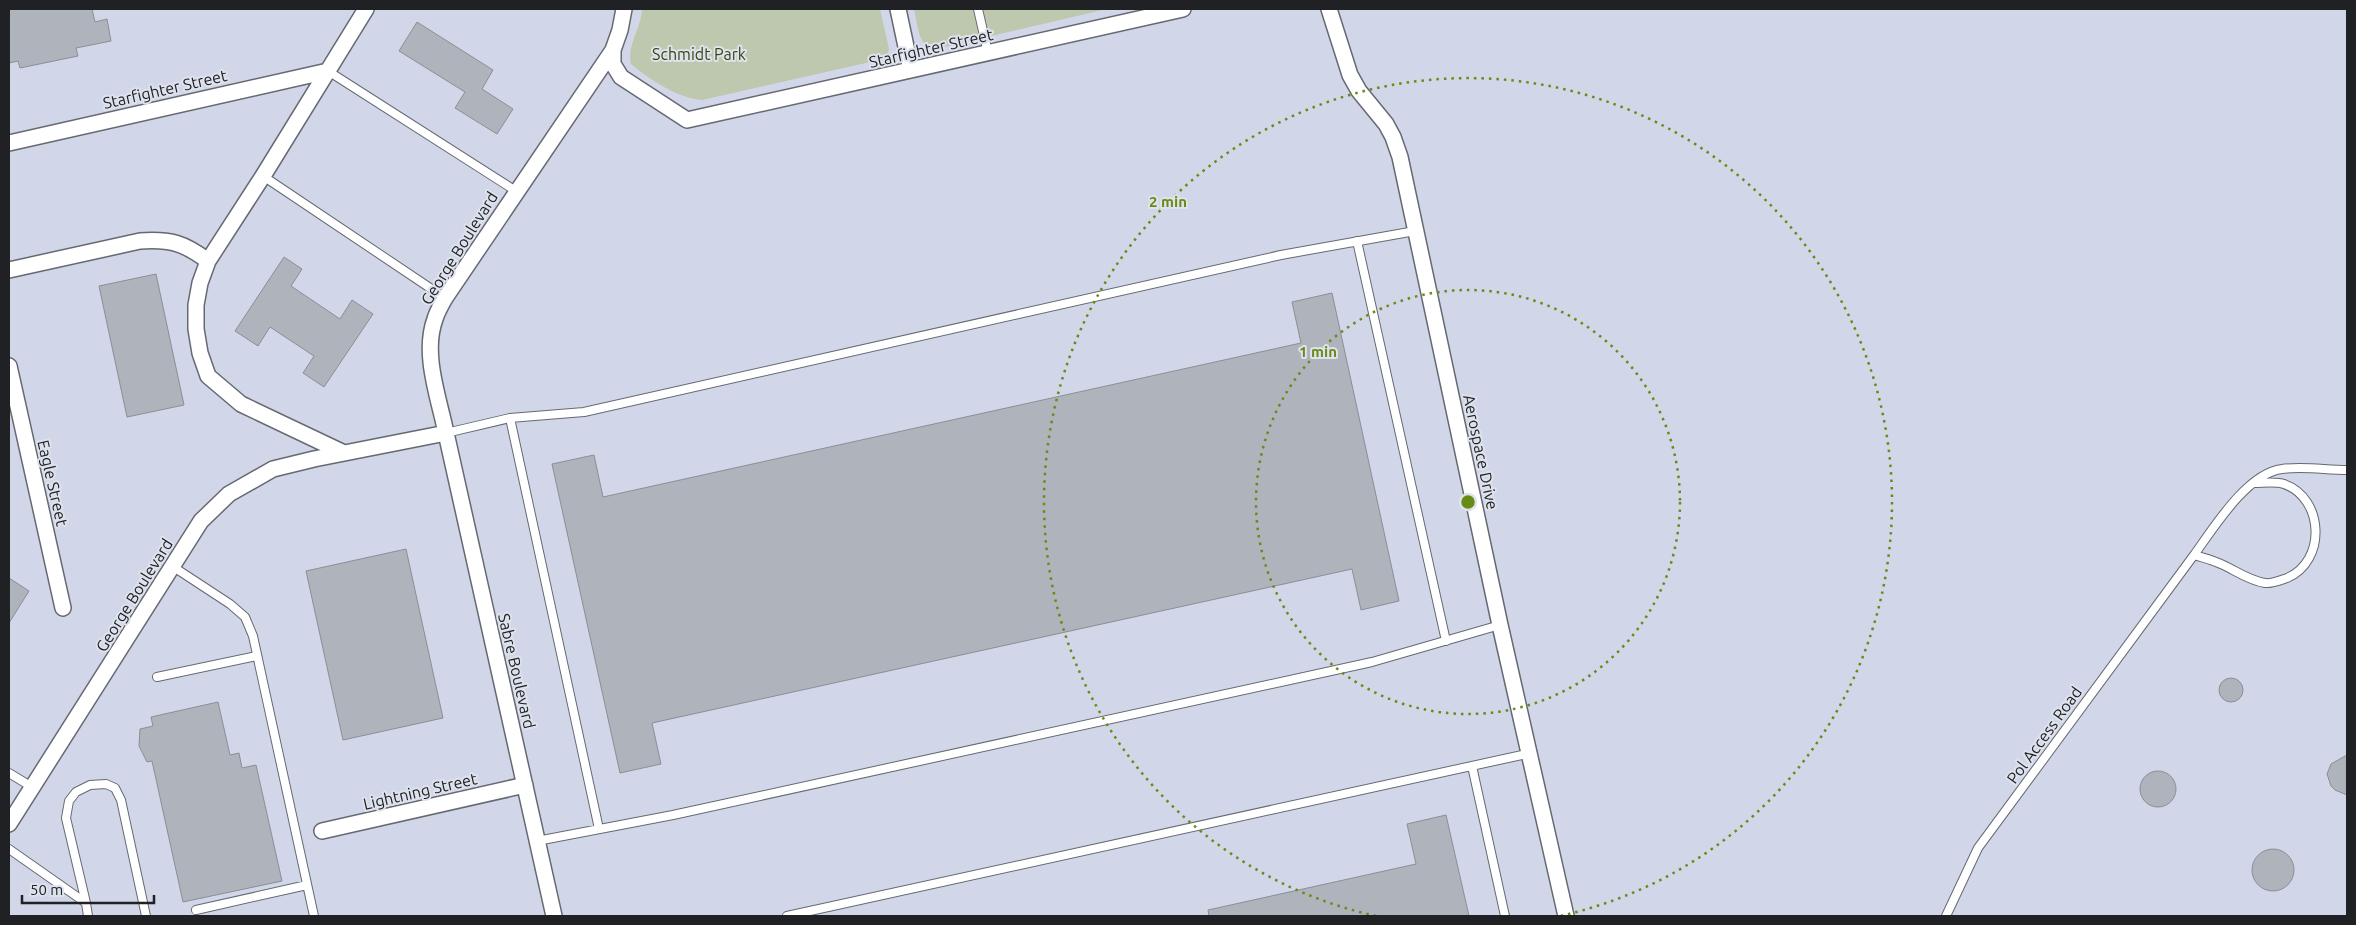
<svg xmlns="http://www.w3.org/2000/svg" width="2356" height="925" viewBox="0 0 2356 925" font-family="Ubuntu,sans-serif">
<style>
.built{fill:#d1d7e8}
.green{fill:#bdc8ae}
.building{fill:#afb3bc;stroke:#8a8e97}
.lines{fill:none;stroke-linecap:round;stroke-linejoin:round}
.lane-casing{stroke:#656971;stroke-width:10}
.street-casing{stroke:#656971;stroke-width:18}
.lane{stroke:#fff;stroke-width:8}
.street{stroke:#fff;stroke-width:15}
.ring{fill:none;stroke:#678b14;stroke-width:2.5;stroke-dasharray:2.5 5}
.labels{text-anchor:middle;stroke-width:4;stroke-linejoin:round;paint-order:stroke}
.street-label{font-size:16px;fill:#202125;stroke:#dee2ec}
.park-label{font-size:16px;fill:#33460f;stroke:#dee2ec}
.centre{fill:#678b14;stroke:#dee2ec;stroke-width:2.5}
.ring-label{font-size:15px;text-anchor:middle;font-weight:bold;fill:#678b14;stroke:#dee2ec;stroke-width:4;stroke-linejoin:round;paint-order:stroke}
</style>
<rect width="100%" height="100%" fill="#dee2ec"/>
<!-- built -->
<path class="built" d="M9,9H2347V916H9Z"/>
<!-- green -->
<path class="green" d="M642,9H880L889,49L887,55L879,60L702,100C680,99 648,79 631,64C626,46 642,27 642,9Z
M914,9H1107L935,49C917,46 918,24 914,9Z"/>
<!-- building -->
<path class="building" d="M9,9H92L95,22L107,19L111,41L76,48L78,56L20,68L18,61L9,63Z
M417,22L493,70L482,89L513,109L497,134L455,108L465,92L399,51Z
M284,257L302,269L291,286L340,319L352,300L373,314L324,387L303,373L314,356L270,327L258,346L235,331Z
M156,274L184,405L127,417L99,286Z
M1332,293L1399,601L1361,610L1352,569L652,723L661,764L620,773L552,464L594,455L603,497L1301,343L1292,302Z
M406,549L443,718L343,740L306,571Z
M9,578L29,591L9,623Z
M2219 690a12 12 0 1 1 24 0a12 12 0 1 1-24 0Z
M218,702L230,755L239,753L242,768L256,765L282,881L183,902L152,761L147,762L139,746L140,729L153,726L151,717Z
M2347,755V795L2335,790L2331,786L2327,774L2331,764Z
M2140 789a18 18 0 1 1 36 0a18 18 0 1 1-36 0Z
M1446,815L1469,916H1209L1208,910L1416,864L1407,824Z
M2252 870a21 21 0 1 1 42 0a21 21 0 1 1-42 0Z"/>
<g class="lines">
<!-- lane casing -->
<g class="lane-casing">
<path id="lane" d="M978,9L988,53
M328,71L516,191
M263,176L445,298
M1357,241L1446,641
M510,418L599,829
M446,433L510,418L584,412L1281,255L1415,231
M2254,483C2263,483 2276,481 2284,484C2324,498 2327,561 2287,578C2281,580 2271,584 2265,583C2246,580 2233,568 2216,562C2209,559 2201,557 2194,555C2213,529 2247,473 2282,469C2303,466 2326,470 2347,470
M172,566L230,604L245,617L253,636L314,916
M157,677L257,656
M1472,766L1505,916
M9,773L32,787
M537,841L673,815L1372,662L1500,625
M9,849L86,903L88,916
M86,903L66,818L69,801L76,792L90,785L106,784L115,788L121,800L146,916
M196,910L307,885
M787,916L1531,753
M1946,916L1978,848L2194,555"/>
</g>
<!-- street casing -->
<g class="street-casing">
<path id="street" d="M898,9L911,70
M1329,9L1350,75L1359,91L1386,124L1393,137L1400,157L1500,625L1566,916
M613,50V64L621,77L687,120L1183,9
M9,143L328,71
M9,270L140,241C171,239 184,243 208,261
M9,366L63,608
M446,433L554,916
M344,453L241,404L208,376L200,353L196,329V305L200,283L208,261L263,176L366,9
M9,824L201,521L229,494L273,469L314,459L446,433C439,398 422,354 435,319C437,312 441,305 445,298L613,50L620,30L624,9
M322,831L525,785"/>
</g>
<!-- lane -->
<use href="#lane" class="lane"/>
<!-- street -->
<use href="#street" class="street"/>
</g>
<!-- distance rings -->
<g class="ring">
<circle cx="1468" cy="502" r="212"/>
<path d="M1376 916A424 424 0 1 1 1560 916"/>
</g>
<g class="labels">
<!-- street labels -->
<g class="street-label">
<text transform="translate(931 48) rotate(-13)" y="6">Starfighter Street</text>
<text transform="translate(165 89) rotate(-13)" y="6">Starfighter Street</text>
<text transform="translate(459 248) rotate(-58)" y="6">George Boulevard</text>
<text transform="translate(1481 452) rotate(78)" y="6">Aerospace Drive</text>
<text transform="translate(53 483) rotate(77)" y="6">Eagle Street</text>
<text transform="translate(134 595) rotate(-58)" y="6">George Boulevard</text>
<text transform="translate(517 671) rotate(77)" y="6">Sabre Boulevard</text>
<text transform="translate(2044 735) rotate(-54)" y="6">Pol Access Road</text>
<text transform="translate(420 791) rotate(-13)" y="6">Lightning Street</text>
</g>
<!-- park labels -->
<g class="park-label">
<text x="699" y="60">Schmidt Park</text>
</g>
</g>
<circle cx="1468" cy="502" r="8" class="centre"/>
<g class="ring-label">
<text x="1168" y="207">2 min</text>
<text x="1318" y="357">1 min</text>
</g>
<!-- border -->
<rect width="2356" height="925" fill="none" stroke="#202125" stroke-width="20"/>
<!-- scale -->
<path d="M22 895v8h132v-8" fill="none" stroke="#202125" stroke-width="2.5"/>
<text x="30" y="895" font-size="15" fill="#202125" stroke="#dee2ec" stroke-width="4" paint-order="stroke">50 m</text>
</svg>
